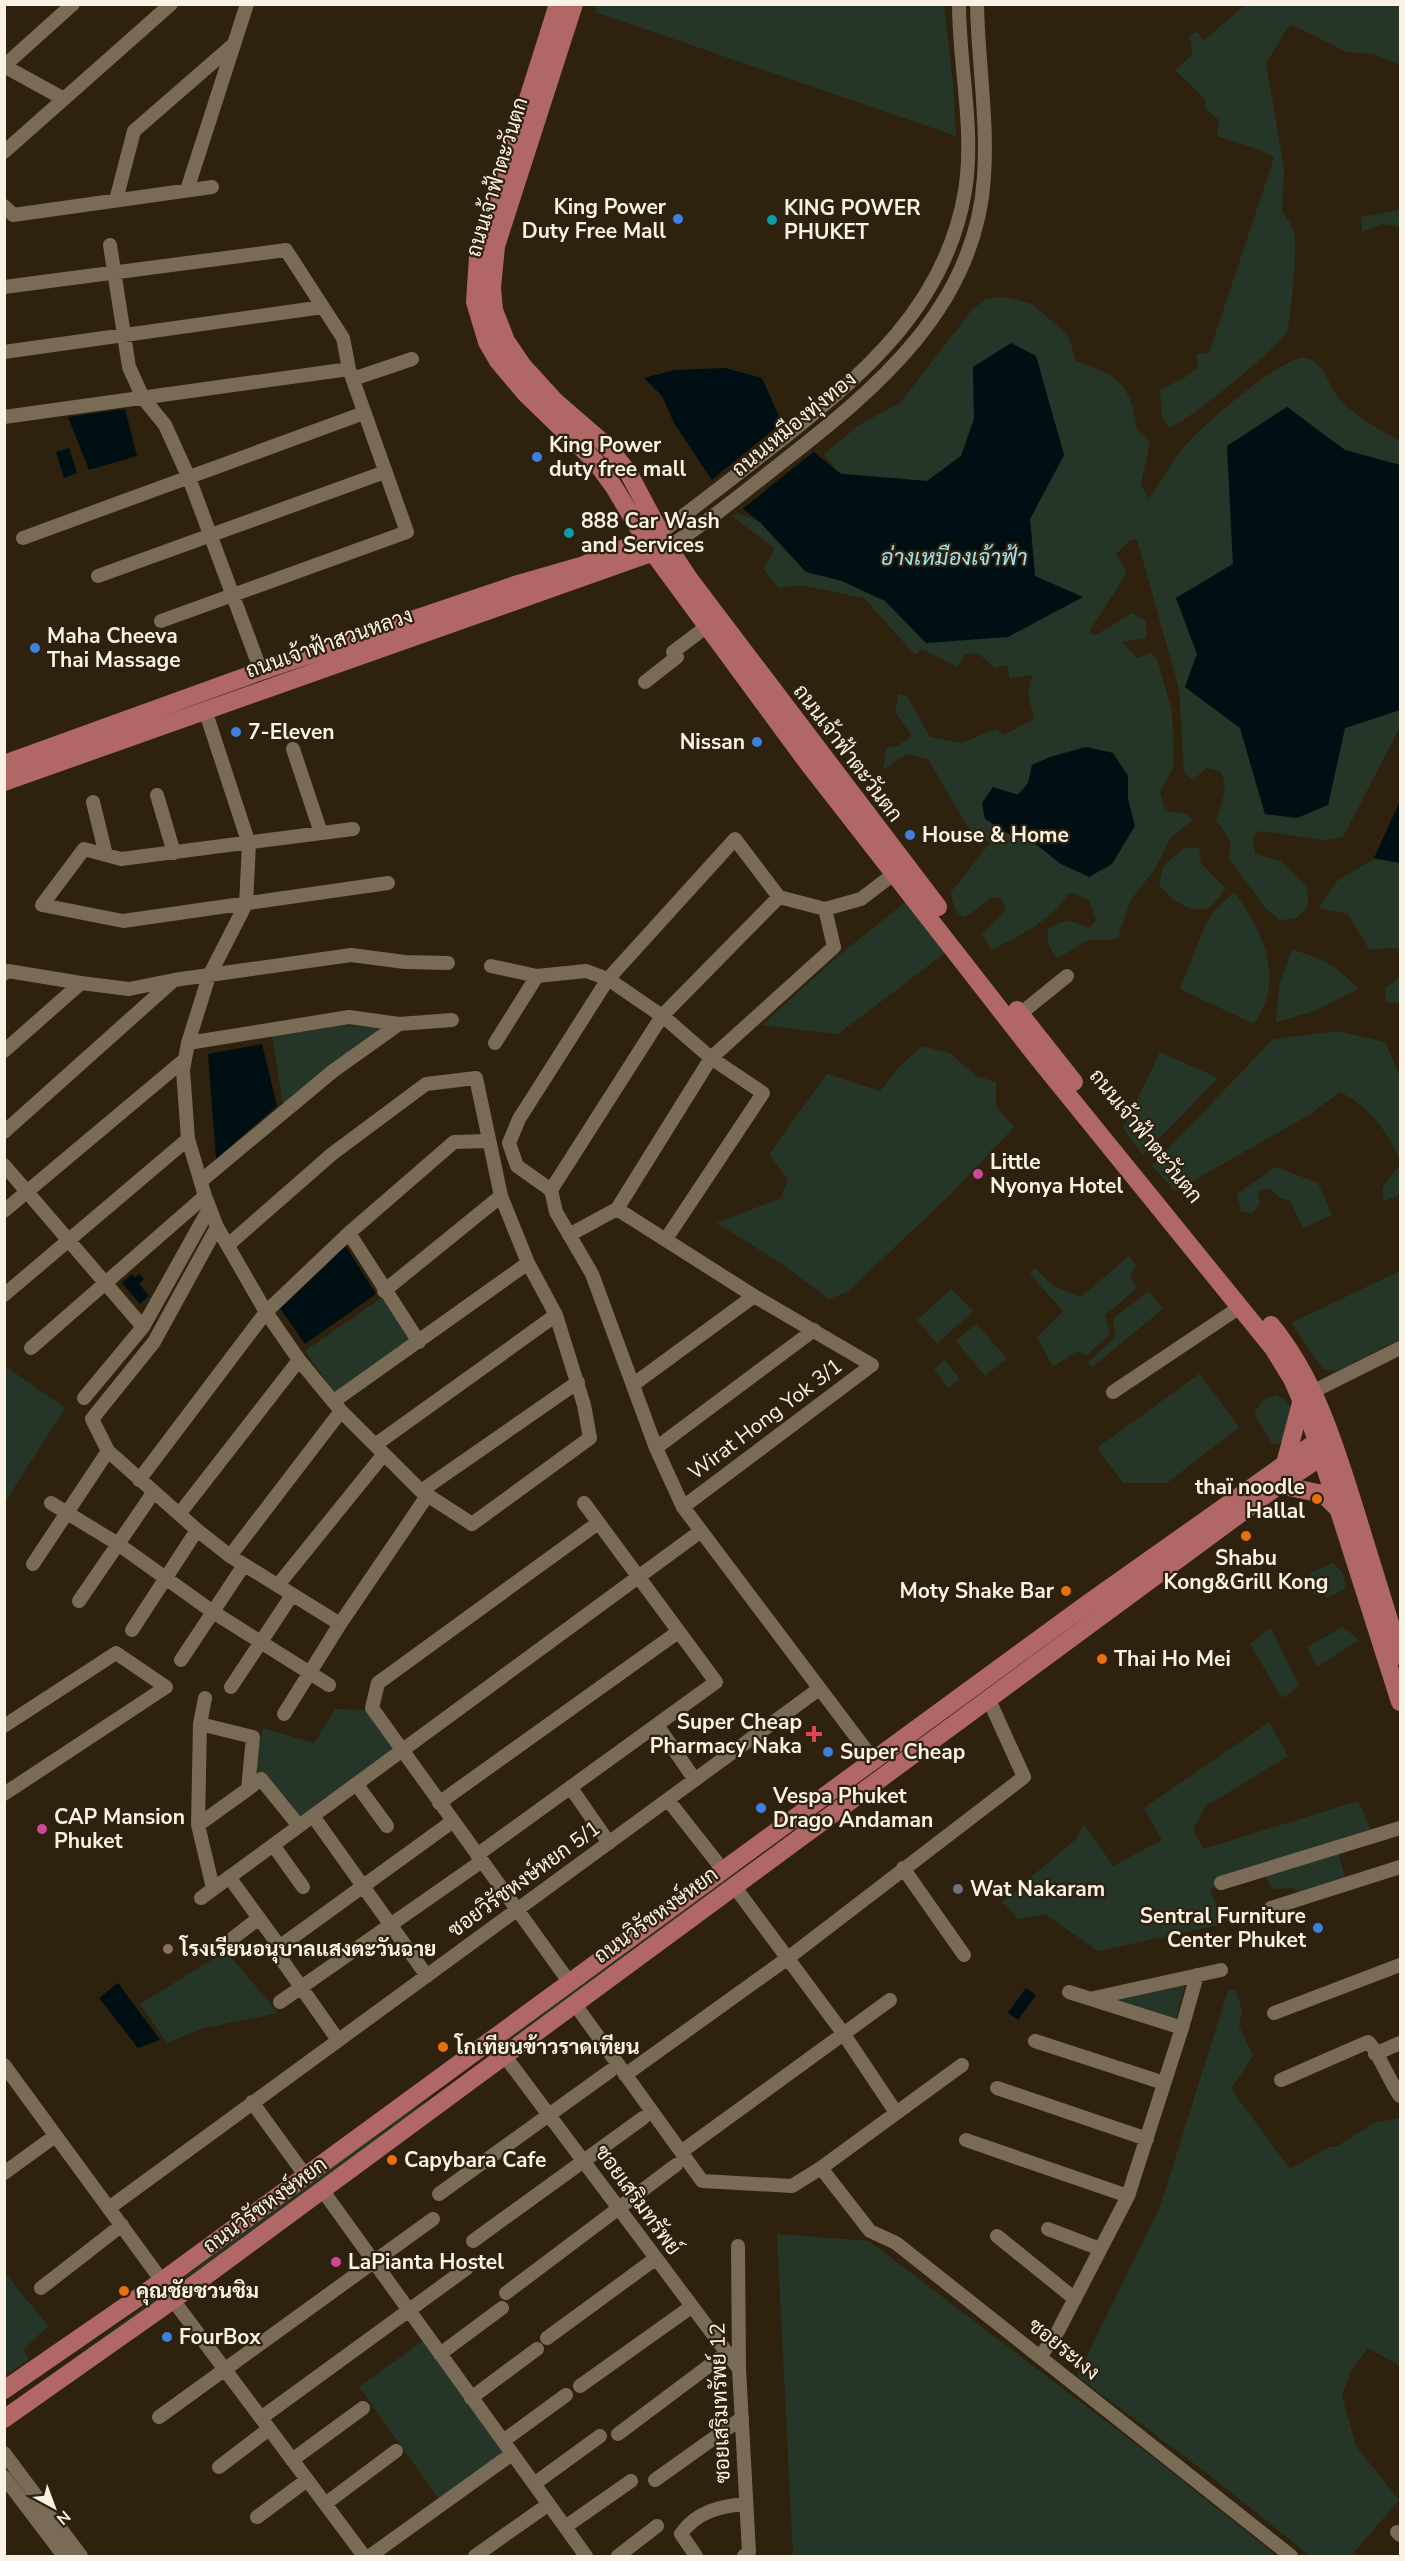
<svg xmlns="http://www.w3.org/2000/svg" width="1405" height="2561" viewBox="0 0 1405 2561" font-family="'Nunito Sans',Sarabun,sans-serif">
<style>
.green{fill:#253628;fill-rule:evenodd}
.water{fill:#000f13}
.pier{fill:#2e220e}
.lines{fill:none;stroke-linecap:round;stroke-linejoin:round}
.minor{stroke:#796b55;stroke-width:14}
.major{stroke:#b06766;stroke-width:18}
.shop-dot{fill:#3f7fe0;stroke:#2e220e;stroke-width:2}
.culture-dot{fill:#0f9aa8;stroke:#2e220e;stroke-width:2}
.hotel-dot{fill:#d1479c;stroke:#2e220e;stroke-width:2}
.food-dot{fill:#e8710a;stroke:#2e220e;stroke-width:2}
.health-dot{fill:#e0444e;stroke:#2e220e;stroke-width:2}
.worship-dot{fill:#6b7280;stroke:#2e220e;stroke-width:2}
.education-dot{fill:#8d6e63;stroke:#2e220e;stroke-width:2}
.labels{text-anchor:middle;stroke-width:4.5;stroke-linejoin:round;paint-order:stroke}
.street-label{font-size:21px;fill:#faf2e5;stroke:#2e220e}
.poi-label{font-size:21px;font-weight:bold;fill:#faf2e5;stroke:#2e220e;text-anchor:start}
.water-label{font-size:22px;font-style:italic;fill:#9de1ef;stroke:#2e220e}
</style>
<rect width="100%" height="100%" fill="#2e220e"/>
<!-- green -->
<path class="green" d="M597,5H944L953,82L956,136L595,12Z
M1245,5H1400V65L1374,54L1347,52L1290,24L1266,63L1284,168L1282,212C1288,219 1293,227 1295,237C1297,248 1291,324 1286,333C1277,349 1186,423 1169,428L1162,416L1160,390L1184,378L1198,367L1196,354L1209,353L1274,158L1266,152L1217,136L1219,120L1206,109L1205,99L1175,70L1192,55L1190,35L1198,32L1203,41Z
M1400,210V227L1382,224L1362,232L1361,217Z
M1005,297L1032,304L1068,335L1076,361C1118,375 1131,384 1137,430L1150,442L1141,484L1149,499C1161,481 1172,462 1185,446C1200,428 1285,353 1306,358C1325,362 1329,388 1340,400C1357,418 1379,429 1400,441V465L1345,450L1287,407L1227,446L1233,564L1176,598L1197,654L1185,687L1240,728L1265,814L1328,805L1345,728L1400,710V727L1343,837L1325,840L1260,831L1253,836L1255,854L1281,861L1307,887L1308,905L1297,918L1280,920L1266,909L1229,859L1231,842L1216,820C1221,804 1230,786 1220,771L1206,768L1193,780L1184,772L1179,689L1137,539L1129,541L1116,554L1127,573L1088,633L1096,635L1132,613L1146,621V638L1122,642L1137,658L1151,653L1157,659L1172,711L1174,766L1160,792L1165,811L1187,814L1192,821L1171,837L1154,870L1130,901L1118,938L1114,940H1088L1058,958C1049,952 1046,938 1049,928L1067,920L1090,928L1096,920L1089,900L1072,893L1068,894C1052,920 1019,937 991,950L982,934L1006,910L1000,897L991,898L966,917C954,915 953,902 951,892L990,843L967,826L928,759L906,754L883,770L886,748L897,746L912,736L895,711L899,694L907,696L930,737L961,743L997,729L1004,735L1034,719L1028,693L1032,675L1010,678L1007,665L995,668L978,653L964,655L958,667L922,649L915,655L864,598L800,585L779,588L763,568L775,549L732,516L737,513L760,522L806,572L842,581L885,601L926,642L1083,597L1035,576L1030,519L1064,455L1036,356L973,367L974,419L961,456L927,481L839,473L824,454L859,425L901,402L971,311L986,299ZM1086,747L1113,753L1128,776V799L1134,826L1112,864H1061L1037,845L1009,834L993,787L1018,795L1028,783L1032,765L1050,757Z
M1184,848H1199L1201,863L1225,888C1221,894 1215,904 1210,907C1191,917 1170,897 1159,885L1163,866Z
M1374,859L1400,863V948L1369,949L1348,914L1318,908L1338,880Z
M1234,892C1263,931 1286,978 1254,1024L1180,989L1205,926L1213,912Z
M908,900L949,950L838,1034L762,1025L837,957Z
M1292,950C1323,958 1337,966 1358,989L1315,1011L1276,1022L1279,986Z
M1398,978H1400V1004L1386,1002L1385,988Z
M343,1026L383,1027L283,1104L272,1036Z
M1337,1031L1385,1042L1400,1077V1159C1385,1129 1371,1108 1340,1092L1309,1115L1175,1191L1152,1166L1273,1039Z
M922,1046L950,1053L976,1076L996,1082V1106L1014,1127L950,1195L847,1292L829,1299L782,1264L717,1223L781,1198L788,1180L769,1154L827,1074L880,1091L900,1066Z
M1160,1052L1218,1078L1143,1155L1123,1129Z
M1400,1164V1195L1384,1201L1382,1188Z
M1276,1167L1318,1183L1332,1215L1303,1228L1290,1201L1280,1198L1270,1188L1258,1191L1260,1204L1252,1213L1241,1212L1237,1194Z
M1129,1256L1136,1266L1130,1275L1137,1288L1105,1315L1110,1334L1086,1356L1077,1351L1053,1367L1037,1337L1063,1311L1030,1274L1035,1268L1052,1285L1081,1297Z
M1400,1271V1339L1337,1371L1323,1369L1291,1323Z
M951,1289L973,1311L937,1344L917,1320Z
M1148,1291L1163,1309L1092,1367L1088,1362L1116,1336L1113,1319Z
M383,1297L414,1341L336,1395L305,1351Z
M976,1324L1007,1358L985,1376L956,1341Z
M945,1360L960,1379L948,1388L934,1369Z
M5,1366L65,1408L5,1502Z
M1199,1374L1239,1427L1167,1483H1123L1097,1448Z
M1276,1395L1285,1400L1297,1415L1288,1436L1279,1444H1272L1254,1413L1264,1400Z
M1333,1563L1343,1573L1346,1589L1326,1598L1324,1593L1314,1595L1312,1587L1316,1585L1310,1573Z
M1343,1627L1359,1640L1317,1667L1307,1647Z
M1271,1628L1299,1686L1282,1698L1250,1644Z
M335,1709L370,1710L399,1751L299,1822L254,1766L263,1728L314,1743Z
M1269,1722L1288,1756L1206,1806L1193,1829L1203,1849L1358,1801L1371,1830L1210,1889L1223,1924L1098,1951L1045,1914L1018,1919L1002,1902L1076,1839L1084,1824L1113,1866L1162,1840L1144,1808Z
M1338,1851L1345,1878L1301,1895L1294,1888L1272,1889L1264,1872Z
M763,1856L544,2018L484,2057L739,1870Z
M226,1951L278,2013L201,2029L167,2043L140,2004Z
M1185,1985L1175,2021L1114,1998Z
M1228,1990L1236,1991L1242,2010L1239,2026L1253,2056L1231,2089L1290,2169L1329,2147H1336L1374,2123L1400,2118V2366L1368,2348L1351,2371L1342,2396L1356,2446L1399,2500L1351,2556H1310L1208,2474L1077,2376L1160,2207Z
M458,2079L25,2397L23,2396L410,2110L428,2101Z
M777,2234L869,2241L1154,2458L1277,2556H793Z
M5,2273L48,2326L23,2350L29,2359L5,2376Z
M423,2341L504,2453L439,2499L359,2387Z"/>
<!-- water -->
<path class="water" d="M1011,343L1036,356L1064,455L1030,519L1035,576L1083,597L1008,637L926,643L885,601L842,581L806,572L760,522L719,491L674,423L662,396L644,378L674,370L725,368L762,378L784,428L841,474L927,481L961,456L974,419L973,367Z
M1287,407L1345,450L1400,465V710L1345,728L1328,805L1297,818L1265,814L1240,728L1185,687L1197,654L1176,598L1233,564L1227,446Z
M125,409L137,456L89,470L68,417Z
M69,448L77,473L64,478L56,452Z
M1086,747L1113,753L1128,776V799L1135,826L1112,864L1089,877L1061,864L1037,845L1009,834L985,819L982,803L993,787L1018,795L1028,783L1032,765L1050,757Z
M1400,801V863L1374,858Z
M262,1044L277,1106L216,1159L208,1054Z
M345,1245L376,1294L305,1344L280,1308Z
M132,1274L135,1278L139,1274L144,1279L139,1284L149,1296L140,1304L122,1283Z
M118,1983L160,2040L138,2048L99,1998Z
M1026,1988L1036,1995L1018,2020L1008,2013Z"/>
<!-- pier -->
<path class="pier" d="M784,421L787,426L816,450L740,511L717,493L709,482Z"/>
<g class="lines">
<!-- minor -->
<path class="minor" d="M4,66L73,4
M4,66L64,99
M4,152L171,4
M187,190L247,4
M116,200L134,131L234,44
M4,206L13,215L212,187
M110,245L129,367L143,398L165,425L189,478L261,671
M4,287L286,250L343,338L349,369L407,532L161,621
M4,352L323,307
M353,379L412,359
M4,417L349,369
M660,533C701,503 740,472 780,441C865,373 946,305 965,191C975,130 959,66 959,4
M23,538L364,413
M668,547C708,522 744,492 781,463C876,389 976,307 984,177C988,120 978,62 977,4
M98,576L385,472
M645,682L677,657L673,652L706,627
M205,710L249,844L246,904L209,976L188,1043L183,1070L188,1139L205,1196L217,1227L266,1312L299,1360L341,1411L421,1491L472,1524L590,1438L584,1405L556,1315L528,1263L501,1196L476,1078L426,1084L332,1154L228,1245
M293,749L321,833
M157,795L174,853
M93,802L106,855
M353,829L121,859L84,849L42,905L123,921L388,883
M491,966L537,976L586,971L608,979L665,1018L711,1058L763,1093L666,1239
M4,974L8,971L81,983
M1020,1014L1067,976
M188,1043L349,1017L399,1024L452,1020
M495,1043L537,976
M4,1051L81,983L129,989L174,980
M4,1132L174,980L351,955L405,962L448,963
M4,1165L143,1327
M201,1181L333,1071L399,1024
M551,1190L662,1016L779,897
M617,1209L754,1296L872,1365L683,1507
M4,1211L184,1060
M217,1227L154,1342L92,1419L108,1451L197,1530L230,1556L340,1624
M349,1233L419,1342
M569,1235L617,1209L711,1058L834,947L825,909
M384,1291L501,1196
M4,1295L188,1139
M31,1348L205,1196
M634,1384L754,1296
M1314,1391L1400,1348
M1113,1392L1240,1307
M84,1398L143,1327L209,1209
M334,1401L528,1263
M375,1445L556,1315
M656,1448L814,1330
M139,1480L266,1312L349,1233L454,1142L488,1141
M421,1491L578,1382
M51,1503L118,1544L213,1612L329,1685
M180,1513L299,1360
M230,1556L341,1411
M33,1564L108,1451
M278,1585L384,1454
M79,1601L153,1493
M132,1630L197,1530
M181,1660L244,1565
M231,1687L292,1595
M205,1698L200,1724L198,1825L213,1888
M284,1714L340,1624L427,1496
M200,1724L253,1737L248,1789L261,1779L299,1826
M657,1725L695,1780
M4,1726L116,1653L166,1687L4,1794
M875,1762L683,1507L656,1448L592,1274L556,1212L551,1190L517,1166L509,1143L519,1119L608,979L735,839L779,897L825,909L861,899L895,873
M357,1785L387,1826
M571,1788L609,1843
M668,1800L723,1870
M439,1803L678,1632
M313,1816L427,1976
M198,1825L248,1789
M273,1845L303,1887
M477,1855L716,1682L584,1503
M903,1868L964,1955
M229,1877L280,1947
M1221,1883L1400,1828
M734,1886L843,2033L895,2111
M201,1898L701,1531
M1271,1908L1400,1867
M233,1938L259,1918
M570,1983L372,1708L378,1683L598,1523
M1069,1992L1182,2028
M1094,1998L1221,1970
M280,2002L482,1861
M574,2003L702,2181L792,2186L821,2168L962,2065
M1274,2013L1400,1965
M338,2040L275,1950L453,1821
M1035,2041L1164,2083
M1375,2054L1400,2043
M504,2055L739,2369
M4,2065L162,2281
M625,2075L788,1958L1024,1777L989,1700
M1281,2080L1368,2042C1375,2046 1391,2084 1400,2096
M997,2088L1147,2139
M252,2102L305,2175
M966,2140L1128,2196
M681,2152L890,2000
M821,2168L870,2231L896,2243L1291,2556
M4,2173L55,2136
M323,2191L586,2556
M439,2194L610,2071
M109,2208L819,1689
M1048,2229L1100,2249
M997,2236L1075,2299
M473,2241L643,2118
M738,2246L739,2369L749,2552L744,2556
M41,2288L122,2225
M506,2293L676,2165
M173,2300L364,2556
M547,2338L655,2259
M440,2354L502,2308
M1040,2357L1058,2331L1128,2196L1182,2028L1197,1975
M580,2386L691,2307
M471,2398L537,2349
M159,2417L433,2219
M261,2418L467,2268
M618,2434L726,2353
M503,2441L566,2395
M4,2453L81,2556
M292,2460L363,2408
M219,2467L269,2429
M4,2477L64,2556
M655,2480L742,2418
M534,2484L600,2436
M325,2504L396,2451
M257,2517L307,2480
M565,2527L631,2481
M1397,2532L1400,2535
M370,2556L512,2454
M475,2556L549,2504
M618,2556L657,2526
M696,2556L681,2534C696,2512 720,2506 745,2504"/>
<!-- major -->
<path class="major" d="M558,4L478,257L475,302L487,342L498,361L525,393L595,461L614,487L654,554L807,762L1037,1057L1273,1348L1292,1379L1310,1420L1400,1702
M574,4L496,246L492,288L494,310L506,341L523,366L555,401L608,447L628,472L668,547L690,580L938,907
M4,764L261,671L515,585L581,566L656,535
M4,782L665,548
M1017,1010L1074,1082
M1271,1325C1316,1380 1336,1448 1357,1516C1371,1562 1386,1609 1400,1656
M1286,1460L1302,1399
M1279,1485L1323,1494L1337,1508
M4,2390L162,2281L1087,1604L1326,1435
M4,2419L173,2300L1279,1485L1330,1451"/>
</g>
<!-- markers -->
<g class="shop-dot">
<circle cx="678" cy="219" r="6"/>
<circle cx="537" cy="457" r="6"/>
<circle cx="35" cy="648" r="6"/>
<circle cx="236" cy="732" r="6"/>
<circle cx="757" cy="742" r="6"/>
<circle cx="910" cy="835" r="6"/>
<circle cx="828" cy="1752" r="6"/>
<circle cx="761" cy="1808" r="6"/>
<circle cx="1318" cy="1928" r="6"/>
<circle cx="167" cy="2337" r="6"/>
</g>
<g class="culture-dot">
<circle cx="772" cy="220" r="6"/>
<circle cx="569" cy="533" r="6"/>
</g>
<g class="hotel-dot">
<circle cx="978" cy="1174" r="6"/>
<circle cx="42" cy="1829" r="6"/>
<circle cx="336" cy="2262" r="6"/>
</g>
<g class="food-dot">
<circle cx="1317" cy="1499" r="6"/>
<circle cx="1246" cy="1536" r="6"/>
<circle cx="1066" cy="1591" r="6"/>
<circle cx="1102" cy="1659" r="6"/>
<circle cx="443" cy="2047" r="6"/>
<circle cx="392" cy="2160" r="6"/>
<circle cx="124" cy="2291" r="6"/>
</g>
<path class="health-dot" d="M811 1725h6v6h6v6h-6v6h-6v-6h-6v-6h6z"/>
<circle class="worship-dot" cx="958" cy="1889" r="6"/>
<circle class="education-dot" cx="168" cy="1949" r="6"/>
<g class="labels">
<!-- street labels -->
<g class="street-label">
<text transform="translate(497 177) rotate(-73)" y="7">ถนนเจ้าฟ้าตะวันตก</text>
<text transform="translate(794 424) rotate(-39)" y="7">ถนนเหมืองทุ่งทอง</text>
<text transform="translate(329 643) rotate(-19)" y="7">ถนนเจ้าฟ้าสวนหลวง</text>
<text transform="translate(848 753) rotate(53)" y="7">ถนนเจ้าฟ้าตะวันตก</text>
<text transform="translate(1146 1136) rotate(51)" y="7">ถนนเจ้าฟ้าตะวันตก</text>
<text transform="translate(765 1419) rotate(-37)" y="7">Wirat Hong Yok 3/1</text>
<text transform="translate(524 1879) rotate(-36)" y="7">ซอยวิรัชหงษ์หยก 5/1</text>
<text transform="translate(656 1915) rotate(-36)" y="7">ถนนวิรัชหงษ์หยก</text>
<text transform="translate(638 2200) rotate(54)" y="7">ซอยเสริมทรัพย์</text>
<text transform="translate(265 2205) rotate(-36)" y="7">ถนนวิรัชหงษ์หยก</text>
<text transform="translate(1064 2349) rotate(39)" y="7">ซอยระเงง</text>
<text transform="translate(720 2403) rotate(-92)" y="7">ซอยเสริมทรัพย์ 12</text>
</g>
<!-- poi labels -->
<g class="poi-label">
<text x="666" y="214" text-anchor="end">King Power<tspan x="666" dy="24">Duty Free Mall</tspan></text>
<text x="784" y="215">KING POWER<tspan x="784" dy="24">PHUKET</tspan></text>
<text x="549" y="452">King Power<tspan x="549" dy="24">duty free mall</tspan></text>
<text x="581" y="528">888 Car Wash<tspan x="581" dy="24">and Services</tspan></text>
<text x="47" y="643">Maha Cheeva<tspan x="47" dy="24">Thai Massage</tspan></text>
<text x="248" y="739">7-Eleven</text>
<text x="745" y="749" text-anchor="end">Nissan</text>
<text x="922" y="842">House &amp; Home</text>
<text x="990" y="1169">Little<tspan x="990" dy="24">Nyonya Hotel</tspan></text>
<text x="1305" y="1494" text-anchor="end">thaï noodle<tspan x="1305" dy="24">Hallal</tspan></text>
<text x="1246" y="1565" text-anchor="middle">Shabu<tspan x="1246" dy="24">Kong&amp;Grill Kong</tspan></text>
<text x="1054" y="1598" text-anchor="end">Moty Shake Bar</text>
<text x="1114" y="1666">Thai Ho Mei</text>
<text x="802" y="1729" text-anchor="end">Super Cheap<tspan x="802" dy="24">Pharmacy Naka</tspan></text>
<text x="840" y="1759">Super Cheap</text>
<text x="773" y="1803">Vespa Phuket<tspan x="773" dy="24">Drago Andaman</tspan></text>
<text x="54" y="1824">CAP Mansion<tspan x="54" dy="24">Phuket</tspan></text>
<text x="970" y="1896">Wat Nakaram</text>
<text x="1306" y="1923" text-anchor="end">Sentral Furniture<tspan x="1306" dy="24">Center Phuket</tspan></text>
<text x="180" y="1956">โรงเรียนอนุบาลแสงตะวันฉาย</text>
<text x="455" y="2054">โกเทียนข้าวราดเทียน</text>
<text x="404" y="2167">Capybara Cafe</text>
<text x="348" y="2269">LaPianta Hostel</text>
<text x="136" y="2298">คุณชัยชวนชิม</text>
<text x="179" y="2344">FourBox</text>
</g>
<!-- water labels -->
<g class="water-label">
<text x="954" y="565">อ่างเหมืองเจ้าฟ้า</text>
</g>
</g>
<!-- border -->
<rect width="1405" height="2561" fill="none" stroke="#faf2e5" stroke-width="12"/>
<!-- north arrow -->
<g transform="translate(54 2507) rotate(139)" stroke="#2e220e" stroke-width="4.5" paint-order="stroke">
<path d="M0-4.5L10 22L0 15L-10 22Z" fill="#faf2e5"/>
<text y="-9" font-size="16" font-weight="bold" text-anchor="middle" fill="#faf2e5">N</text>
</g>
</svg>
